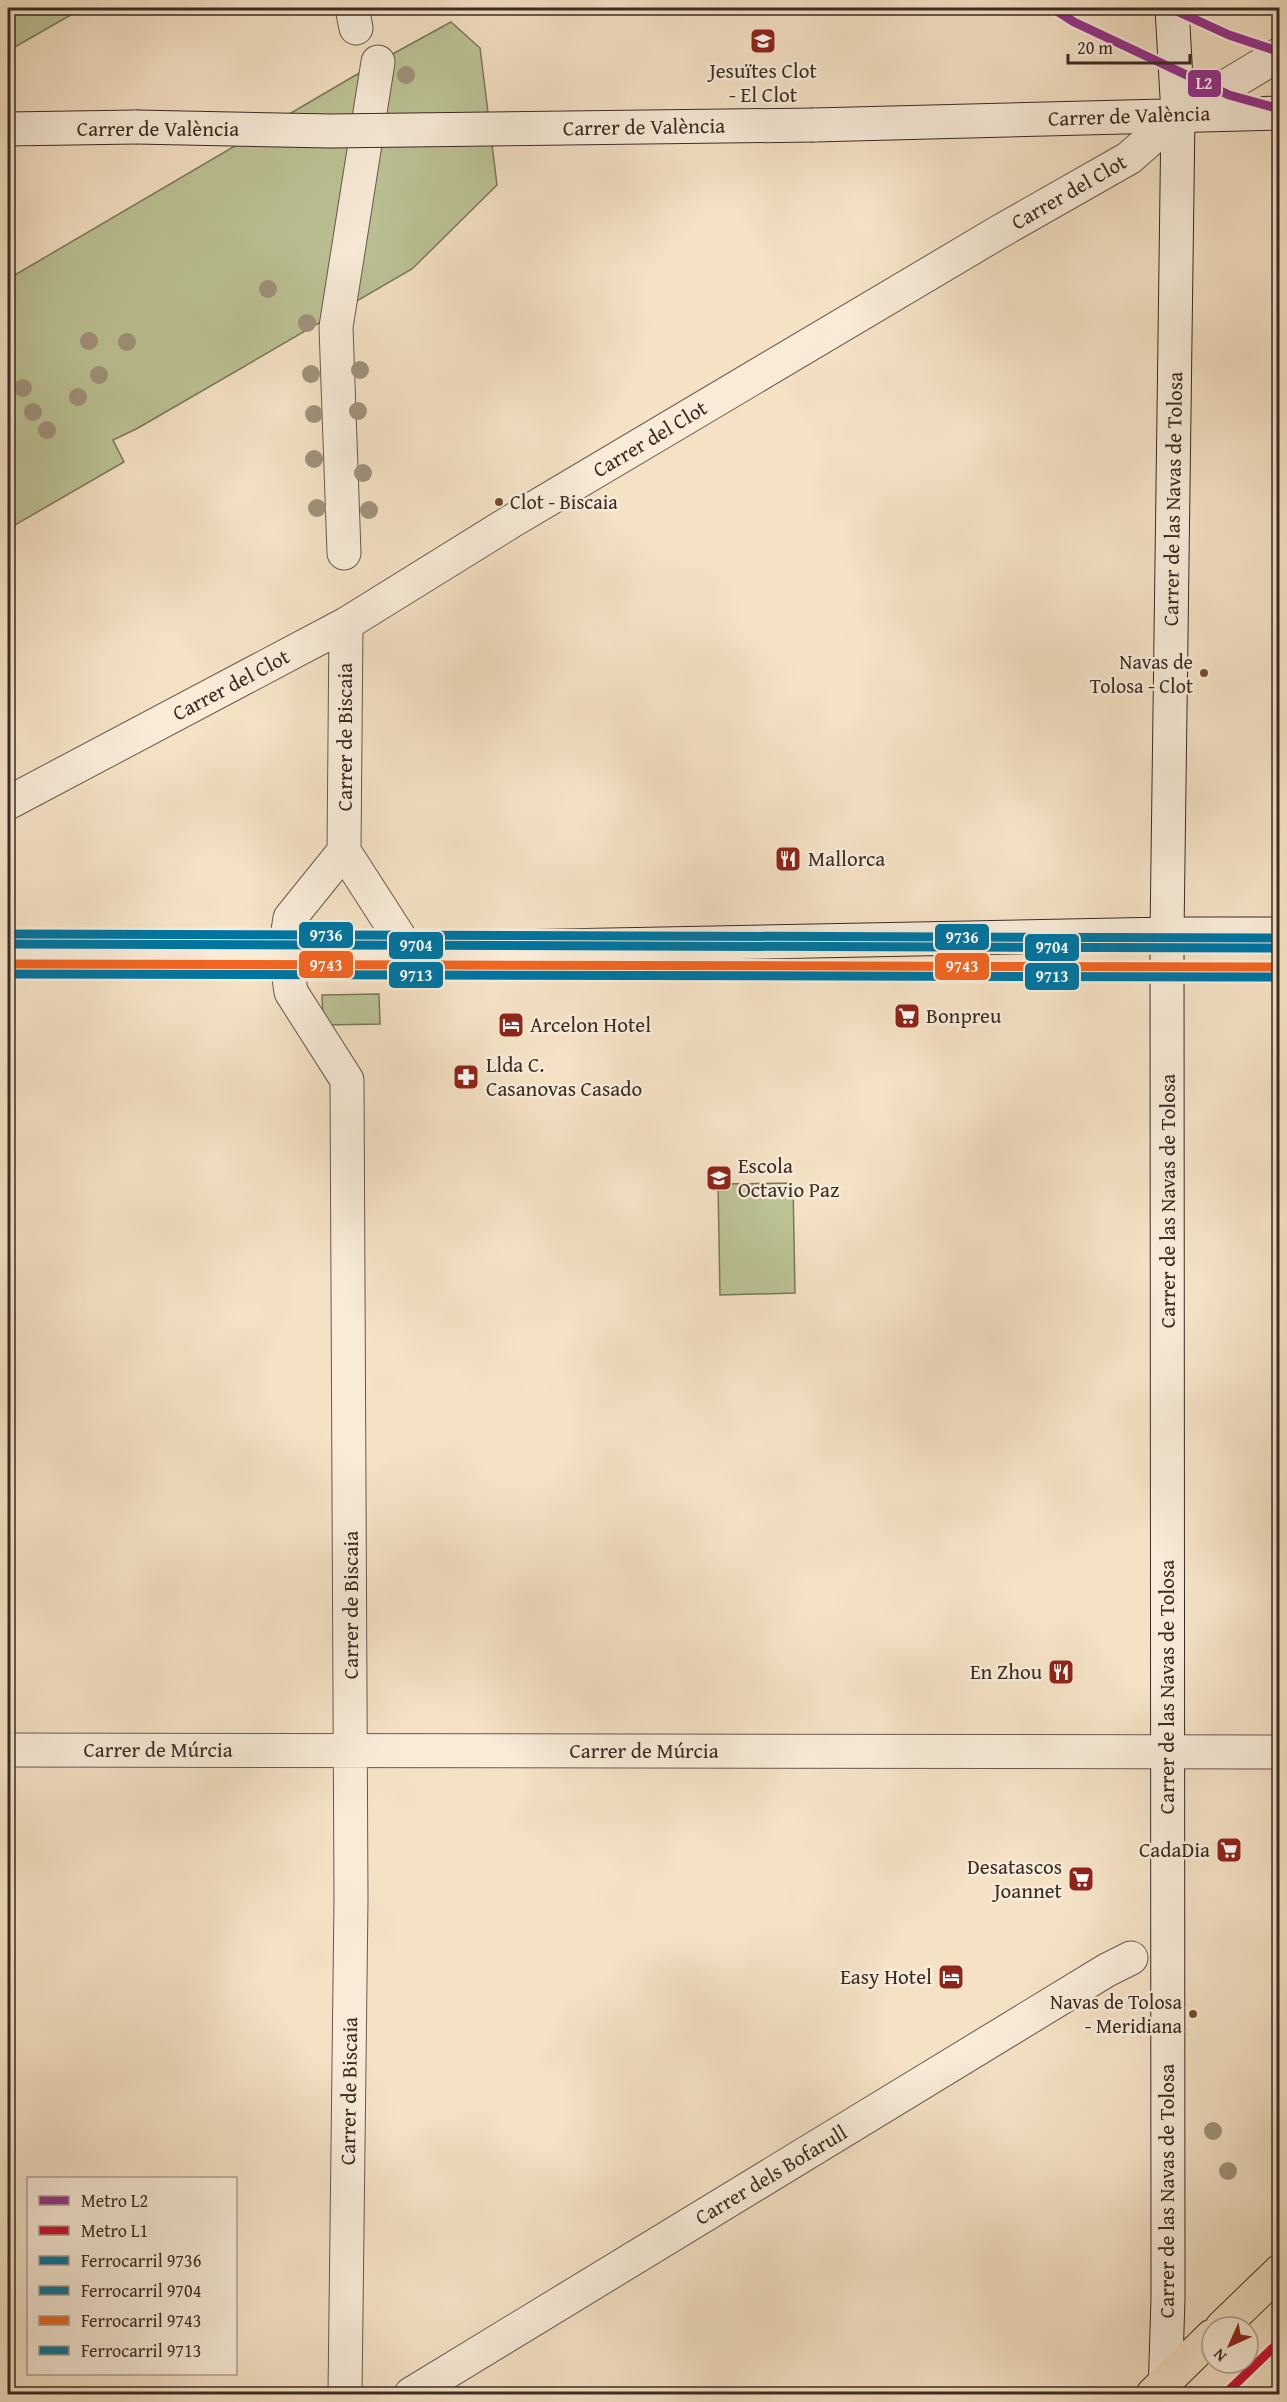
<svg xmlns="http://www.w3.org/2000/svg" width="1287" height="2402" viewBox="0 0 1287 2402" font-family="'Gentium Book Plus',serif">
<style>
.green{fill:#bcc395;stroke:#7a775c;stroke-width:1.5}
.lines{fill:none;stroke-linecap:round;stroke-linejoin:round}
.street-casing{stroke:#68594c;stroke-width:35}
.secondary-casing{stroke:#392b24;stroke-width:35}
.primary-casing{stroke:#392b24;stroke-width:35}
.street{stroke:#f8ecd9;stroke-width:33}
.secondary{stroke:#f8ecd9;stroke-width:33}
.primary{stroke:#f5e2c5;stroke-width:33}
.secondary-bridge-casing{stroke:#392b24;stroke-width:35;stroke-linecap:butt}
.secondary-bridge{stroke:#f8ecd9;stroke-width:33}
.rail-1-casing{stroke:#f8ecd9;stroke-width:14}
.rail-2-casing{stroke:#f8ecd9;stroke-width:14}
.rail-3-casing{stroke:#f8ecd9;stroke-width:14}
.rail-4-casing{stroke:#f8ecd9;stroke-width:14}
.rail-1{stroke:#0075a1;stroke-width:9}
.rail-2{stroke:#0075a1;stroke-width:9}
.rail-3{stroke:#f26522;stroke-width:9}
.rail-4{stroke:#0075a1;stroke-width:9}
.metro-1-casing{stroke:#f8ecd9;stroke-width:14}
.metro-2-casing{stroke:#f8ecd9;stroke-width:14}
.metro-1{stroke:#93328e;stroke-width:9}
.metro-2{stroke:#c8102e;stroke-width:9}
.tree{fill:#a0927c}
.bus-dot{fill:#7a4b2a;stroke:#f8ecd9;stroke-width:2}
.labels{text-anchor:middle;stroke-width:5;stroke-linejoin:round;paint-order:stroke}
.bus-label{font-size:20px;fill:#392b24;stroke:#f8ecd9;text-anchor:end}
.poi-label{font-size:21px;fill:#392b24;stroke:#f8ecd9;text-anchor:start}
.street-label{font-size:21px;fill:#392b24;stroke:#f8ecd9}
.line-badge{stroke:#f8ecd9;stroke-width:2}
.badge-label{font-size:16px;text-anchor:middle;font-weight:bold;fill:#fff}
</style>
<rect width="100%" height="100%" fill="#f5e2c5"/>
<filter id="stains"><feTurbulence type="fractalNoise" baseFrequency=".00333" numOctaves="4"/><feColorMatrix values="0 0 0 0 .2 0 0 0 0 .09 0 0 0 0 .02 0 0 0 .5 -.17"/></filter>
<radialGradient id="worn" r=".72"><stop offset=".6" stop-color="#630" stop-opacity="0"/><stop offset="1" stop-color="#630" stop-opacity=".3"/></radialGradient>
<!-- green -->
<path class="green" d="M8,8H83L8,51Z
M451,22L480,48L497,185L412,269L138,428L113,440L124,462L8,529V279L378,62Z
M379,994L380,1024L323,1025L322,995Z
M793,1183L795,1293L720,1295L718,1184Z"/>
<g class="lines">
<!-- street casing -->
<g class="street-casing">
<path id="street" d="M352,8L356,28
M344,553L336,327L378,62
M346,624L344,851L407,949
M8,803L346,624L512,521L999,232L1129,158L1178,115L1280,54
M344,851L290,918L285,950L291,992L347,1080L351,1900L345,2394
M8,1750L1280,1752
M411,2394L1107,1970L1131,1958"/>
</g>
<!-- secondary casing -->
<g class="secondary-casing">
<path id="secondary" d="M814,125L1280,113
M8,129L136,127
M8,945L216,950L407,949L1167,934H1280
M1165,2394L1168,2298L1167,934L1178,115L1172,8"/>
</g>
<!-- primary casing -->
<g class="primary-casing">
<path id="primary" d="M1222,2327L1280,2271
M1153,2394L1212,2336"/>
</g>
<!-- street -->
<use href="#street" class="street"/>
<!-- secondary -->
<use href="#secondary" class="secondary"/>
<!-- primary -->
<use href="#primary" class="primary"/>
<!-- secondary-bridge casing -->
<g class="secondary-bridge-casing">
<path id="secondary-bridge" d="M136,127L330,131L814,125"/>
</g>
<!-- secondary-bridge -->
<use href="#secondary-bridge" class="secondary-bridge"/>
<!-- rail-1 casing -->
<g class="rail-1-casing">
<path id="rail-1" d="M8,934L1280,938"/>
</g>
<!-- rail-2 casing -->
<g class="rail-2-casing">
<path id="rail-2" d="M8,944L1280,948"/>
</g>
<!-- rail-3 casing -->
<g class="rail-3-casing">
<path id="rail-3" d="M8,964L1280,967"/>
</g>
<!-- rail-4 casing -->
<g class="rail-4-casing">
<path id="rail-4" d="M8,974L1280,977"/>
</g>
<!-- rail-1 -->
<use href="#rail-1" class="rail-1"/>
<!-- rail-2 -->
<use href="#rail-2" class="rail-2"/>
<!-- rail-3 -->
<use href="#rail-3" class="rail-3"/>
<!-- rail-4 -->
<use href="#rail-4" class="rail-4"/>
<!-- metro-1 casing -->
<g class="metro-1-casing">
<path id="metro-1" d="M1052,8L1074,22L1229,95L1280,109
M1170,8L1229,35L1280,52"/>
</g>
<!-- metro-2 casing -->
<g class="metro-2-casing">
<path id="metro-2" d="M1225,2394L1280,2341"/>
</g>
<!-- metro-1 -->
<use href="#metro-1" class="metro-1"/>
<!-- metro-2 -->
<use href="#metro-2" class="metro-2"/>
</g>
<!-- trees -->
<g class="tree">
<circle cx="406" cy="75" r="9"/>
<circle cx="268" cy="289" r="9"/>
<circle cx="307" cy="323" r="9"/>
<circle cx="89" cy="341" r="9"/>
<circle cx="127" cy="342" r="9"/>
<circle cx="360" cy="370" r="9"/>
<circle cx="311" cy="374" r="9"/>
<circle cx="99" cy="375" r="9"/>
<circle cx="23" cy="388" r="9"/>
<circle cx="78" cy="397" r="9"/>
<circle cx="358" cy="411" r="9"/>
<circle cx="33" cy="412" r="9"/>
<circle cx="314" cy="414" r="9"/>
<circle cx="47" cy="430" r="9"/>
<circle cx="314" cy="459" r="9"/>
<circle cx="363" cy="473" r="9"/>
<circle cx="317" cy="508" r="9"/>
<circle cx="369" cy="510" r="9"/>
<circle cx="1213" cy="2131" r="9"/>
<circle cx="1228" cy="2171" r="9"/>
</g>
<!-- icons -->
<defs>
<g id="school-square" transform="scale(1.35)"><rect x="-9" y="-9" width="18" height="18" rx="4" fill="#8f2418" stroke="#f8ecd9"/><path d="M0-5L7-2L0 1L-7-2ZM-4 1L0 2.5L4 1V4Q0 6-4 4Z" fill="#fff"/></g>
<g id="restaurant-square" transform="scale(1.35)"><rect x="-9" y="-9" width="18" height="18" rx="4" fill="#8f2418" stroke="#f8ecd9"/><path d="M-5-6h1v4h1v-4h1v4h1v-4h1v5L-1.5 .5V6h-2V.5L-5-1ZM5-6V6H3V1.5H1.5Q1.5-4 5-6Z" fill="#fff"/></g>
<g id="supermarket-square" transform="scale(1.35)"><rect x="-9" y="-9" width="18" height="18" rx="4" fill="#8f2418" stroke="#f8ecd9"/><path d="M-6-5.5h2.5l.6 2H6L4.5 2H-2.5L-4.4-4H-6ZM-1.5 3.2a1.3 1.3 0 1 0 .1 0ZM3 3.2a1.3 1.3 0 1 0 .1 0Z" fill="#fff"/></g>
<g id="hotel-square" transform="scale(1.35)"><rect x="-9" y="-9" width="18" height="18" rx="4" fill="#8f2418" stroke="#f8ecd9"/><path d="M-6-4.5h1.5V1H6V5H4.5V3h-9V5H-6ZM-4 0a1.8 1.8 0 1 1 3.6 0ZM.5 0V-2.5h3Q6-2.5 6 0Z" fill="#fff"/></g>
<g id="pharmacy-square" transform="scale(1.35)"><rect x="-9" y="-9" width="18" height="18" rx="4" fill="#8f2418" stroke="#f8ecd9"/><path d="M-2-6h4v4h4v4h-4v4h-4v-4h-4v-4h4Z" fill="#fff"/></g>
</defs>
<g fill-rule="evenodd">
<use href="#school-square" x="763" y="41"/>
<use href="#restaurant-square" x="788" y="859"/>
<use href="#supermarket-square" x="907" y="1016"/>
<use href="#hotel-square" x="511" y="1025"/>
<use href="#pharmacy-square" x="466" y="1077"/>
<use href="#school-square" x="719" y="1178"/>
<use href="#restaurant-square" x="1061" y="1672"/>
<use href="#supermarket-square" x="1229" y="1850"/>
<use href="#supermarket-square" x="1081" y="1879"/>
<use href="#hotel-square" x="951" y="1977"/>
</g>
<!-- markers -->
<g class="bus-dot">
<circle cx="499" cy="502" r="5"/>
<circle cx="1204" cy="673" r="5"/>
<circle cx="1193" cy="2014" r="5"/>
</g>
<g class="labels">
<!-- bus labels -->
<g class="bus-label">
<text x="510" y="509" text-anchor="start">Clot - Biscaia</text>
<text x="1193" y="669">Navas de<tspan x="1193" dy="24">Tolosa - Clot</tspan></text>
<text x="1182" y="2009">Navas de Tolosa<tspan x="1182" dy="24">- Meridiana</tspan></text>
</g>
<!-- poi labels -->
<g class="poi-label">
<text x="763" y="78" text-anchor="middle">Jesuïtes Clot<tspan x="763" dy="24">- El Clot</tspan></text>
<text x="808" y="866">Mallorca</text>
<text x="926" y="1023">Bonpreu</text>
<text x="530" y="1032">Arcelon Hotel</text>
<text x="486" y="1072">Llda C.<tspan x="486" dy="24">Casanovas Casado</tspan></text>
<text x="738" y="1173">Escola<tspan x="738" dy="24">Octavio Paz</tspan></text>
<text x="1042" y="1679" text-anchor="end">En Zhou</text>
<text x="1210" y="1857" text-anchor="end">CadaDia</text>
<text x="1062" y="1874" text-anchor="end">Desatascos<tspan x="1062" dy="24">Joannet</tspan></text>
<text x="932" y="1984" text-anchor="end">Easy Hotel</text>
</g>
<!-- street labels -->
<g class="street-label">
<text transform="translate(1129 116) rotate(-2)" y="7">Carrer de València</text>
<text transform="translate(644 127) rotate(-1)" y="7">Carrer de València</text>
<text x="158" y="136">Carrer de València</text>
<text transform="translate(1069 192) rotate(-30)" y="7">Carrer del Clot</text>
<text transform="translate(650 439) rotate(-31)" y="7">Carrer del Clot</text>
<text transform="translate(1173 499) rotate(-89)" y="7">Carrer de las Navas de Tolosa</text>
<text transform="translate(231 685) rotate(-28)" y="7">Carrer del Clot</text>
<text transform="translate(345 737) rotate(-90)" y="7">Carrer de Biscaia</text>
<text transform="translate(1168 1201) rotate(-90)" y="7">Carrer de las Navas de Tolosa</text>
<text transform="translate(351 1605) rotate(-90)" y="7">Carrer de Biscaia</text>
<text transform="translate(1167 1687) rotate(-90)" y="7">Carrer de las Navas de Tolosa</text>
<text x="158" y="1757">Carrer de Múrcia</text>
<text x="644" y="1758">Carrer de Múrcia</text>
<text transform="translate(349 2091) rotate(-89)" y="7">Carrer de Biscaia</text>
<text transform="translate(771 2175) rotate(-31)" y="7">Carrer dels Bofarull</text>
<text transform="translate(1167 2191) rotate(-90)" y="7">Carrer de las Navas de Tolosa</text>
</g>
</g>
<g class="line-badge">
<rect x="1187" y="69" width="35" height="29" rx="6" fill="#93328e"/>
<rect x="298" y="921" width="56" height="28" rx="6" fill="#0075a1"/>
<rect x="934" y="923" width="56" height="28" rx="6" fill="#0075a1"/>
<rect x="388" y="931" width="56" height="29" rx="6" fill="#0075a1"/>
<rect x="1024" y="933" width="56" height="29" rx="6" fill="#0075a1"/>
<rect x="298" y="950" width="56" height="29" rx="6" fill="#f26522"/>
<rect x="934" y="952" width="56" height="29" rx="6" fill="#f26522"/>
<rect x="388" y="961" width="56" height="28" rx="6" fill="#0075a1"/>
<rect x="1024" y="962" width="56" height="29" rx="6" fill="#0075a1"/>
</g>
<g class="badge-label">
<text x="1204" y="89">L2</text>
<text x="326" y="941">9736</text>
<text x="962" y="943">9736</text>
<text x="416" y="951">9704</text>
<text x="1052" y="953">9704</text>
<text x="326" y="971">9743</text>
<text x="962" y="972">9743</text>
<text x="416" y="981">9713</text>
<text x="1052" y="982">9713</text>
</g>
<!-- margin -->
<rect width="1287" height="2402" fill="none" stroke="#f5e2c5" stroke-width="30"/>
<rect x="9" y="9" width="1269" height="2384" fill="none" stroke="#392b24" stroke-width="3"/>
<rect x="15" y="15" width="1257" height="2372" fill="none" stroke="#392b24" stroke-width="1.5"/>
<!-- legend -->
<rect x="27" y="2177" width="210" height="198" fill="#f8ecd9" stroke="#ac9f91" stroke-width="1.5"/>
<rect x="39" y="2196" width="30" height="9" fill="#93328e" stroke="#ac9f91" stroke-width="1.5"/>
<text x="81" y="2207" font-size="18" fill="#392b24">Metro L2</text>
<rect x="39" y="2226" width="30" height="9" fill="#c8102e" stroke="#ac9f91" stroke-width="1.5"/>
<text x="81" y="2237" font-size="18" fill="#392b24">Metro L1</text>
<rect x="39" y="2256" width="30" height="9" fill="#0075a1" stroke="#ac9f91" stroke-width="1.5"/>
<text x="81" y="2267" font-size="18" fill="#392b24">Ferrocarril 9736</text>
<rect x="39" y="2286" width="30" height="9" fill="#0075a1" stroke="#ac9f91" stroke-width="1.5"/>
<text x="81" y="2297" font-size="18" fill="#392b24">Ferrocarril 9704</text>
<rect x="39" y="2316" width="30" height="9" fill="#f26522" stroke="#ac9f91" stroke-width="1.5"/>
<text x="81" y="2327" font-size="18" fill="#392b24">Ferrocarril 9743</text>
<rect x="39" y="2346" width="30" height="9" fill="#0075a1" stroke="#ac9f91" stroke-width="1.5"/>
<text x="81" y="2357" font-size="18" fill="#392b24">Ferrocarril 9713</text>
<!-- north arrow -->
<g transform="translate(1230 2345) rotate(225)"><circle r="28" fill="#f8ecd9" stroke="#ac9f91" stroke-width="1.5"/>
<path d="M0-4.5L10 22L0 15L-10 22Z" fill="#8f2418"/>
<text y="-9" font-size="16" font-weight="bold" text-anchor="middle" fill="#392b24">N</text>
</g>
<!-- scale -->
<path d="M1068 54v9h122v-9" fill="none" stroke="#392b24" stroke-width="3"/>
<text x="1077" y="54" font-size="18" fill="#392b24" stroke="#f8ecd9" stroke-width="4.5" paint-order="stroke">20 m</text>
<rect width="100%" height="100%" filter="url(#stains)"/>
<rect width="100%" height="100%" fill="url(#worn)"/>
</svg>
